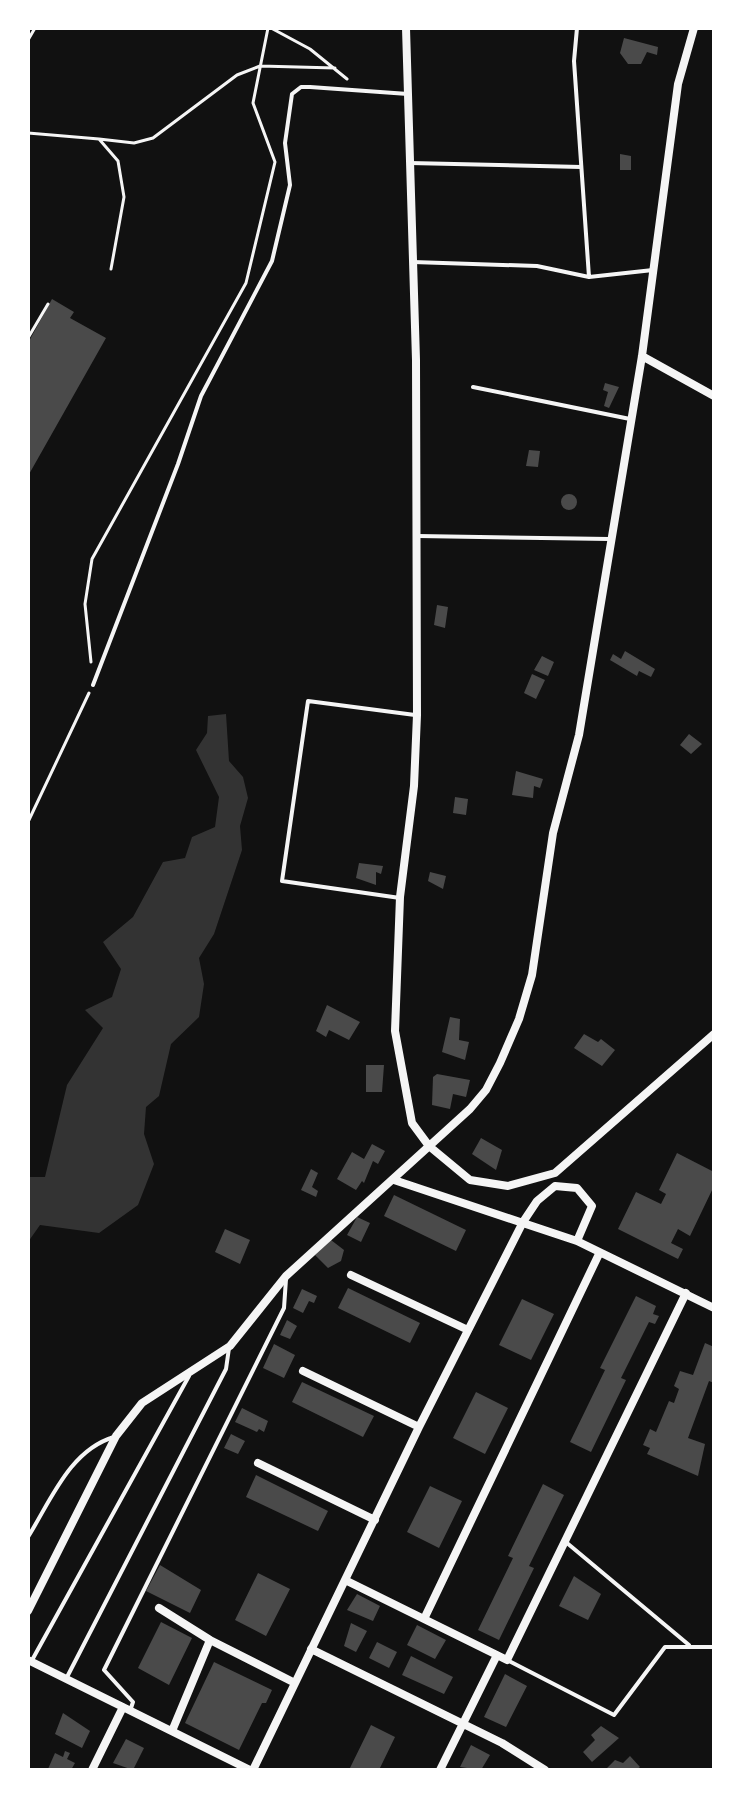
<svg xmlns="http://www.w3.org/2000/svg" width="742" height="1798" viewBox="0 0 742 1798" font-family="'Fira Sans Condensed',sans-serif">
<style>
.water{fill:#333}
.building{fill:#4a4a4a}
.lines{fill:none;stroke-linecap:round;stroke-linejoin:round}
.path{stroke:#f5f5f5;stroke-width:3}
.service{stroke:#f5f5f5;stroke-width:4}
.minor{stroke:#f5f5f5;stroke-width:8}
</style>
<rect width="100%" height="100%" fill="#111"/>
<!-- water -->
<path class="water" d="M226,714L229,761L243,777L248,798L240,826L242,850L214,934L199,958L204,984L199,1017L171,1044L159,1096L146,1107L144,1134L154,1164L138,1205L99,1233L40,1225L28,1242V1177H45L67,1085L103,1028L85,1010L112,997L121,969L103,942L133,917L163,862L185,858L192,837L215,827L219,797L196,750L207,733L208,716Z"/>
<!-- building -->
<path class="building" d="M624,38L658,47L657,55L647,52L641,64H628L620,53Z
M620,154L631,156V170H620Z
M52,299L74,312L70,318L106,338L28,476V343Z
M605,383L619,387L609,408L604,406L608,392L603,390Z
M529,450L540,451L538,467L526,466Z
M561 502a8 8 0 1 1 16 0a8 8 0 1 1-16 0Z
M437,605L448,607L445,628L434,625Z
M625,651L655,669L651,677L639,671L637,676L610,660L613,654L621,659Z
M542,656L554,662L548,676L534,670Z
M532,674L545,680L536,699L524,693Z
M689,734L702,744L691,754L680,745Z
M516,771L543,779L540,788L534,786L533,798L512,795Z
M455,797L468,799L466,815L453,813Z
M359,863L383,866L381,874L376,872V885L356,878Z
M430,872L446,876L443,889L428,881Z
M327,1005L360,1022L349,1040L329,1030L326,1037L316,1031Z
M450,1017L460,1019L459,1040L469,1042L465,1060L442,1052Z
M584,1034L598,1042L601,1039L615,1050L602,1066L574,1048Z
M366,1065H384L382,1092H366Z
M437,1074L470,1080L466,1097L453,1094L450,1109L432,1105L433,1077Z
M481,1138L502,1150L496,1170L472,1154Z
M372,1144L385,1151L378,1164L373,1161L364,1183L362,1181L356,1190L337,1179L352,1152L364,1159Z
M677,1153L714,1172V1186L690,1236L678,1229L671,1243L683,1249L678,1259L618,1229L636,1192L661,1204L666,1194L659,1190Z
M311,1169L318,1173L312,1187L318,1191L316,1197L301,1190Z
M394,1195L466,1230L456,1251L384,1216Z
M357,1217L370,1223L361,1242L347,1235Z
M225,1229L250,1240L240,1264L215,1252Z
M331,1240L344,1250L341,1261L328,1268L315,1255Z
M348,1288L420,1323L410,1343L338,1308Z
M302,1289L317,1296L314,1303L309,1301L303,1313L293,1308Z
M636,1296L656,1306L653,1314L659,1316L655,1324L649,1322L621,1378L626,1380L591,1452L570,1442L605,1370L600,1368Z
M522,1299L554,1314L531,1360L499,1345Z
M287,1320L297,1326L290,1339L280,1335Z
M705,1343L714,1347V1383L709,1381L688,1438L705,1444L698,1476L647,1454L650,1448L643,1445L650,1429L656,1432L669,1401L674,1403L679,1389L674,1386L680,1371L693,1375Z
M274,1344L295,1355L284,1378L263,1368Z
M302,1382L374,1416L363,1437L292,1402Z
M476,1392L508,1408L485,1454L453,1438Z
M242,1408L268,1421L264,1432L259,1429L257,1432L235,1422Z
M231,1434L245,1441L238,1454L224,1448Z
M256,1475L328,1511L318,1531L246,1497Z
M543,1484L564,1495L529,1566L534,1568L499,1640L478,1630L513,1558L508,1556Z
M430,1486L462,1501L439,1548L407,1532Z
M160,1565L201,1590L190,1613L146,1591Z
M258,1573L290,1589L266,1636L235,1620Z
M574,1576L601,1594L588,1620L559,1606Z
M357,1594L380,1606L373,1621L347,1610Z
M161,1622L192,1638L169,1685L138,1668Z
M351,1623L367,1631L356,1652L344,1646Z
M417,1625L446,1640L435,1659L407,1645Z
M377,1642L397,1652L389,1668L369,1658Z
M411,1656L453,1677L444,1694L402,1675Z
M214,1662L272,1690L266,1703H262L239,1750L185,1723Z
M505,1674L527,1686L506,1727L484,1717Z
M63,1713L90,1731L82,1748L55,1734Z
M371,1725L395,1737L379,1770H349Z
M601,1726L619,1738L592,1762L583,1752L595,1740L591,1735Z
M126,1739L144,1748L133,1770L113,1763Z
M471,1745L490,1755L481,1770L460,1767Z
M65,1751L70,1753L67,1759L75,1763L71,1770L48,1769L55,1753L63,1757Z
M630,1756L640,1767L636,1770H605L615,1760L623,1763Z"/>
<g class="lines">
<!-- path -->
<path class="path" d="M271,28L310,49L347,79
M28,40L35,28
M28,133L99,139L118,161L124,197L111,269
M99,139L134,143L153,138L237,75L260,66L335,68
M28,338L48,304
M91,662L85,604L92,559L246,283L275,162L253,103L268,28
M28,822L89,693"/>
<!-- service -->
<path class="service" d="M577,28L574,61L589,277L653,270
M410,163L581,167
M413,262L537,266L589,277
M473,387L630,419
M418,536L609,539
M93,685L178,464L201,396L272,261L290,185L285,143L292,94L301,87H310L408,94
M400,898L282,881L308,701L415,715
M28,1537C51,1500 70,1450 114,1437
M567,1543L689,1645
M509,1661L614,1715L665,1647H714
M31,1662L189,1376
M66,1679L226,1369L229,1348
M130,1711L133,1702L104,1670L284,1308L286,1279"/>
<!-- minor -->
<path class="minor" d="M406,28L416,360L417,715L414,786L400,897L395,1031L412,1123L429,1146L470,1180L508,1186L555,1173L714,1034
M642,356L714,396
M394,1180L577,1241L714,1308
M351,1275L468,1330
M303,1371L419,1427
M258,1463L375,1520
M345,1580L507,1660L686,1293
M159,1608L210,1640L172,1731
M28,1611L116,1436L142,1403L230,1346L286,1276L470,1109L486,1090L500,1063L519,1019L532,975L553,833L579,735L642,356L678,84L694,28
M424,1619L599,1254
M210,1640L295,1683
M311,1649L502,1743L545,1770
M28,1660L250,1770
M92,1770L123,1707
M253,1770L419,1427L523,1222L537,1201L555,1186L577,1188L592,1206L577,1241
M440,1770L497,1655"/>
</g>
<!-- border -->
<rect width="742" height="1798" fill="none" stroke="#ffffff" stroke-width="60"/>
</svg>
